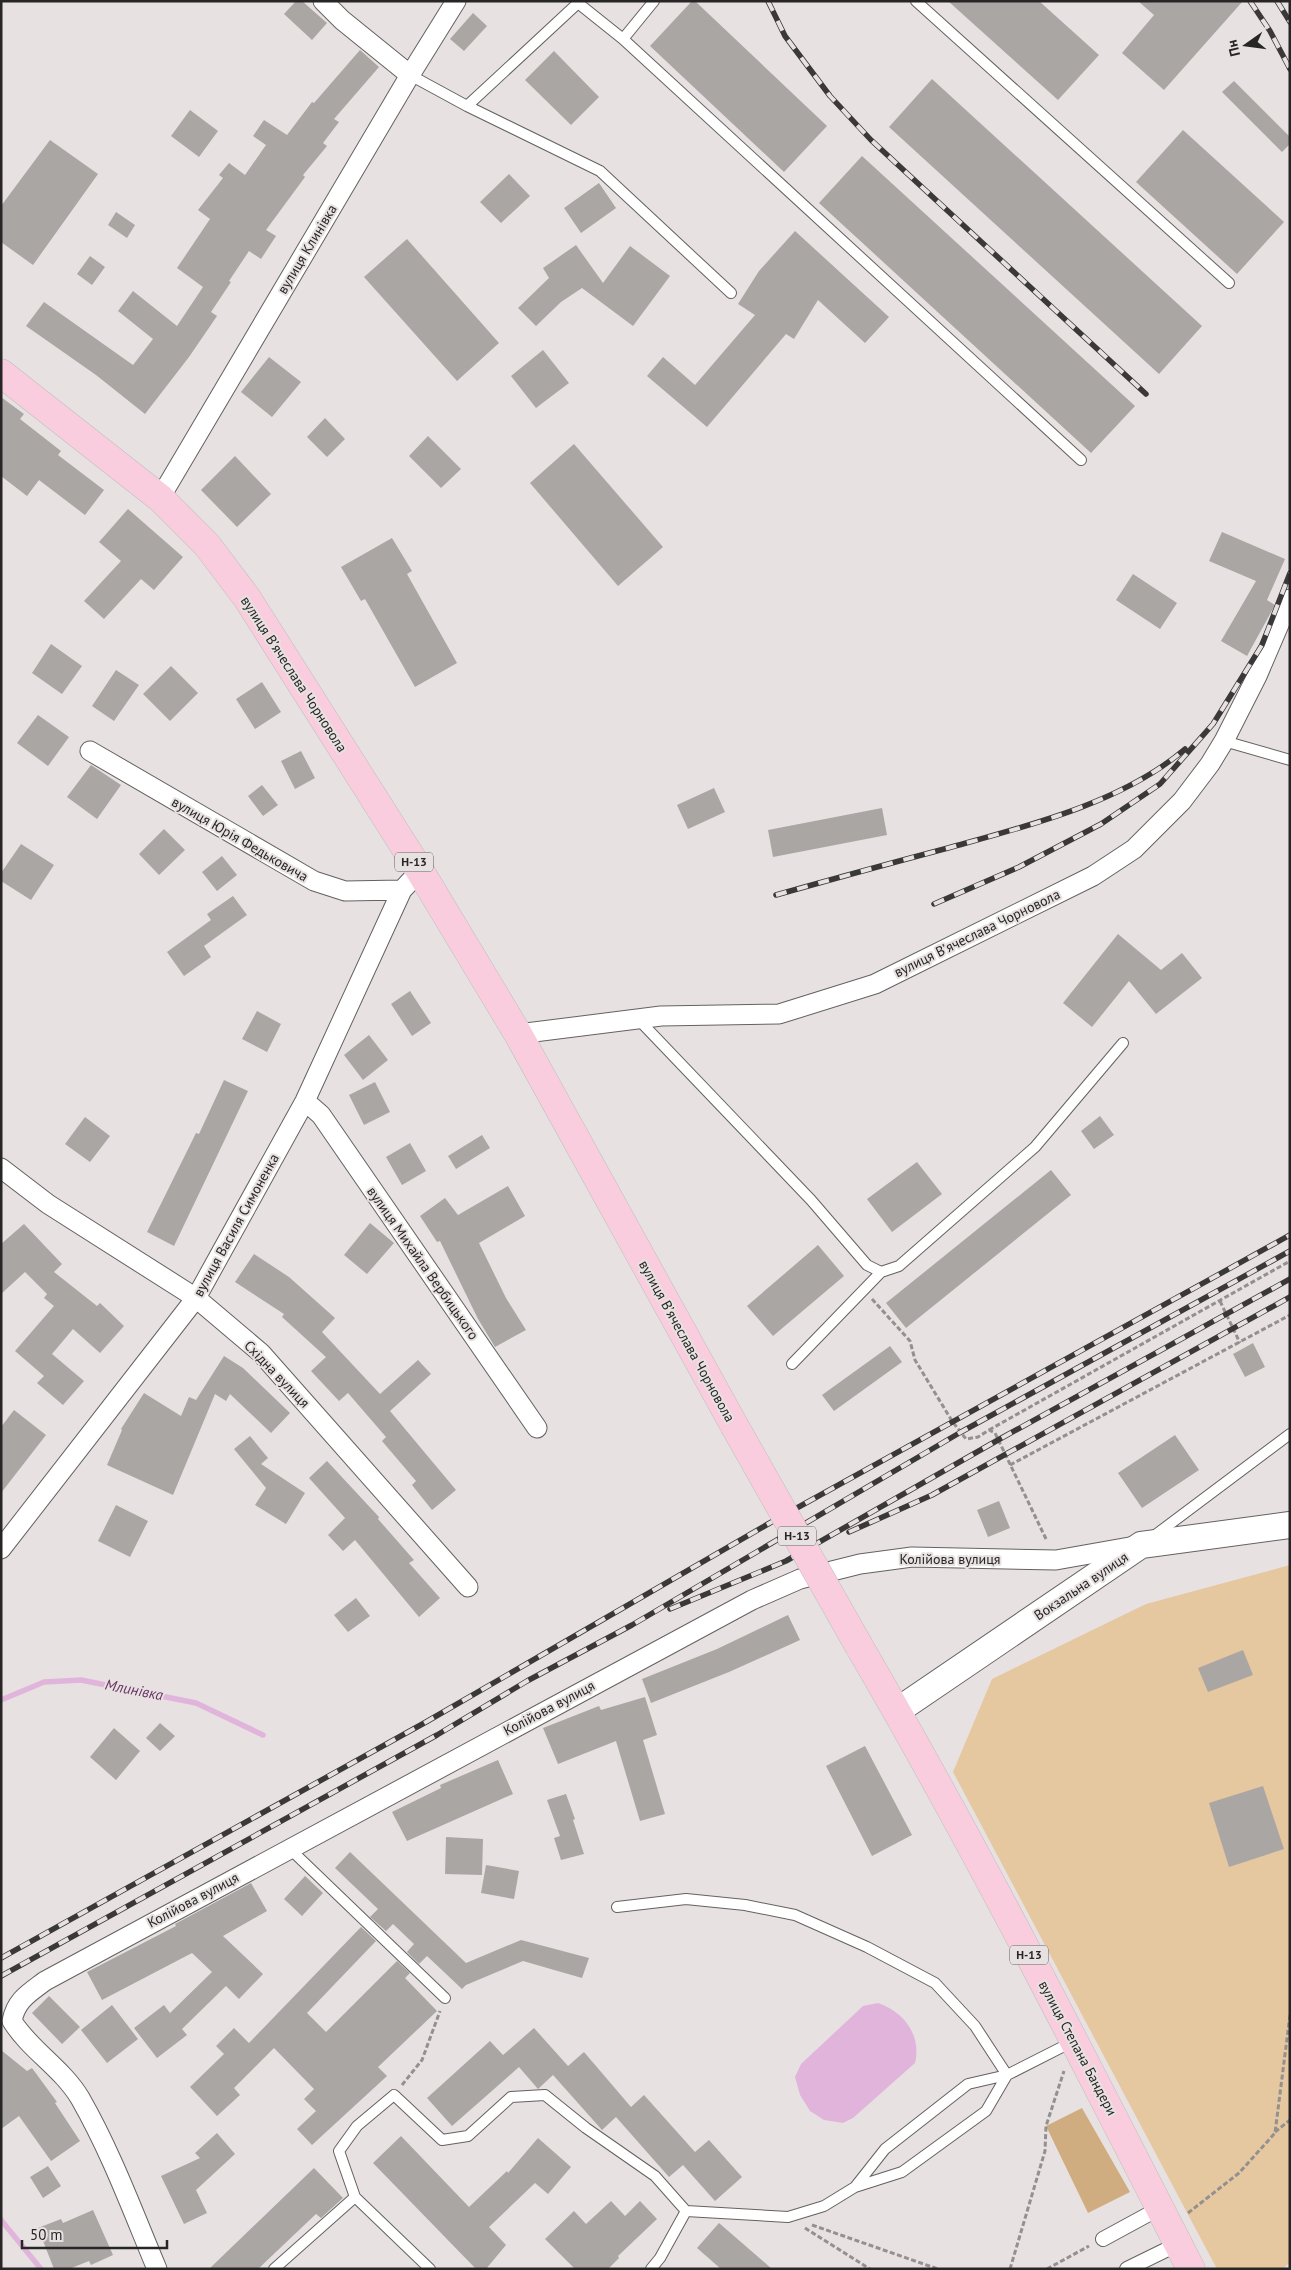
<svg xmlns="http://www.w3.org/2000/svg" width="1291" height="2270" viewBox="0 0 1291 2270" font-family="'PT Sans',sans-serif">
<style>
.green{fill:#e5c7a0}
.forest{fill:#d0ad80}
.water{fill:#e1b5db}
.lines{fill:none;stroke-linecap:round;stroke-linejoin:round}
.stream{stroke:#e1b5db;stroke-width:5.5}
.building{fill:#aaa6a4}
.service-casing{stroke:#656160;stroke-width:12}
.pedestrian-casing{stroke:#656160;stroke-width:16}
.minor-casing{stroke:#656160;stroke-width:21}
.secondary-casing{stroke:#656160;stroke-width:28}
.primary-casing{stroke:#bebebe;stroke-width:29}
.path{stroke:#93908f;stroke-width:3;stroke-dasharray:5 2.5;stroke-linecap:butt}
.service{stroke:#fff;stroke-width:10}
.pedestrian{stroke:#fff;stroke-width:14}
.minor{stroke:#fff;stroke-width:19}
.secondary{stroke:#fff;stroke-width:26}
.primary{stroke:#f9cddd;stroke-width:28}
.rail-casing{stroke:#3a3838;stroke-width:5.5}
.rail{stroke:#e7e2e1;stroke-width:4;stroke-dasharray:11;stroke-linecap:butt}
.primary-bridge-casing{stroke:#bebebe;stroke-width:29;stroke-linecap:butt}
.primary-bridge{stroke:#f9cddd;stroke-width:28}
.labels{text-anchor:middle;stroke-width:4;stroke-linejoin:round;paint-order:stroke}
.shield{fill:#e7e2e1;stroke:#615e5d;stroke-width:1}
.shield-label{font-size:12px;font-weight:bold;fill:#272525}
.street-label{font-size:14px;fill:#272525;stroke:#e7e2e1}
.water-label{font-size:15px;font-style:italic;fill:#693464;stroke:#e7e2e1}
</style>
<rect width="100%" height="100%" fill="#e7e2e1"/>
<!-- green -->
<path class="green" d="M1290,1565V2262L1283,2269H1217L953,1772L992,1679L1146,1604Z"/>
<!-- forest -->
<path class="forest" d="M1082,2108L1130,2192L1088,2213L1046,2126Z"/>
<!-- water -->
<path class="water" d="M878,2003C903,2011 922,2035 915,2063L853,2118L843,2123L824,2120L810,2111L800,2095L795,2077L801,2064L863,2006Z"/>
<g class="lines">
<!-- stream -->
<path class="stream" d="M1,1700L44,1682L81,1680L196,1703L263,1735
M1,2220L41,2269"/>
</g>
<!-- building -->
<path class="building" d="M296,1H302L327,23L312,40L284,14Z
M692,1H695L827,126L784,172L650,46Z
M948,1H1039L1099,55L1058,100Z
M1138,1H1243L1164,90L1122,53L1154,15Z
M473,13L487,26L464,51L450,39Z
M360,50L379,67L334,119L339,122L323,143L327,146L303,175L305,177L266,230L276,236L261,259L249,251L229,281L231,282L211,312L217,316L189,357L145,414L96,375L26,326L44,302L133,365L153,339L118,311L133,291L177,326L203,287L177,268L210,219L198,210L223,178L219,175L229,163L245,175L266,145L253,136L264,120L287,135L312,102L314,103Z
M554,51L599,97L571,125L525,80Z
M932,79L1202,326L1159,374L889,127Z
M1234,81L1290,137V144L1282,152L1222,92Z
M190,110L218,131L199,157L171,136Z
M1183,130L1284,222L1237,274L1136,182Z
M50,140L98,174L33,265L1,242V206Z
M862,156L1135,406L1091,453L819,203Z
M509,174L530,196L501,223L480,202Z
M599,183L616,208L581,233L564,208Z
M116,212L135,225L127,238L108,225Z
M795,231L889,317L865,343L818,300L794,339L786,334L707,427L647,376L663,357L695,385L755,315L738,304L759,271Z
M407,239L499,343L457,381L364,277Z
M576,245L603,283L630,246L670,276L633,326L582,288L561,302L536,326L518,308L549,278L543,268Z
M90,256L105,267L92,285L77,274Z
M543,350L569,383L536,408L511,376Z
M269,357L301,382L272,417L241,392Z
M1,397L24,414L20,419L61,451L58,455L104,490L85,515L39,480L27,496L1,476Z
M325,418L345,439L327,457L307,437Z
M428,436L461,469L441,488L409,456Z
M574,444L663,547L618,586L530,483Z
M235,456L271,494L237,527L201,490Z
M128,509L183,557L154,590L141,579L104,619L84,601L121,561L99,542Z
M1222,532L1285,559L1267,600L1275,605L1247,656L1221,641L1256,581L1209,561Z
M392,538L412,571L407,574L457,663L415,687L365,599L361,601L341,567Z
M1133,574L1177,603L1160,629L1116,600Z
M51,644L82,666L62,694L32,673Z
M171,666L198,693L170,721L143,694Z
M116,670L139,685L114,721L92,706Z
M262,682L281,712L255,729L236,699Z
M38,715L69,737L48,766L17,743Z
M301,751L315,778L295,789L281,761Z
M91,765L121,785L97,819L67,797Z
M262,785L278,805L263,816L248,796Z
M714,788L725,812L688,829L677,805Z
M882,808L887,835L773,857L768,830Z
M164,829L185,850L159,875L139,854Z
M21,844L54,865L31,900L1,881V873Z
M222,856L237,875L217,891L202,872Z
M233,896L247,915L204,946L211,957L184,976L167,952L211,920L207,914Z
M1118,934L1161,970L1182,953L1202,978L1156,1014L1129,981L1092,1027L1063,1003Z
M410,991L431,1023L412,1036L391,1004Z
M257,1011L281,1024L267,1052L242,1039Z
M369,1035L388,1060L363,1080L344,1055Z
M224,1080L248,1091L174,1246L147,1232L196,1133L199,1134Z
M375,1082L390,1112L364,1125L349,1095Z
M1100,1116L1114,1135L1094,1149L1081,1131Z
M85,1117L110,1136L90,1162L65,1144Z
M482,1135L490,1148L456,1169L448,1156Z
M410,1143L426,1171L402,1185L386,1157Z
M917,1162L942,1194L892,1232L867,1199Z
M1051,1170L1071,1195L906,1328L886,1303Z
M508,1186L525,1216L479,1243L506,1298L526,1330L495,1347L478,1319L440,1241L437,1242L420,1216L445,1198L458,1215Z
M370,1223L394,1243L367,1274L344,1255Z
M24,1224L62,1264L54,1272L97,1306L100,1303L124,1326L100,1353L73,1329L52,1354L84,1381L63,1405L37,1383L44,1376L15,1351L54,1306L44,1298L47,1294L25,1272L1,1294V1244Z
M818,1245L844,1276L773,1336L747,1306Z
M254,1254L289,1277L335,1318L322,1332L380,1394L418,1360L431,1374L390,1411L456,1490L432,1510L412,1485L416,1481L382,1441L386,1437L348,1393L339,1401L311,1371L326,1357L282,1317L284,1314L235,1282Z
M1253,1343L1265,1367L1245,1377L1233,1354Z
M890,1346L902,1362L834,1411L822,1395Z
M224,1356L243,1368L290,1413L271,1433L230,1394L226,1401L215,1394L173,1495L107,1465L122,1430L121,1429L144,1393L181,1416L189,1397L196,1400Z
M14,1410L46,1435L1,1493V1427Z
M1175,1435L1199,1470L1142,1508L1118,1473Z
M250,1436L268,1458L261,1464L305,1493L286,1524L255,1505L266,1488L234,1449Z
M327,1461L379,1517L378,1519L414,1560L409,1563L440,1598L419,1617L355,1540L343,1551L328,1535L345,1518L309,1478Z
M999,1501L1010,1528L988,1537L977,1510Z
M116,1505L148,1521L130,1557L98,1541Z
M356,1598L370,1616L348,1632L334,1615Z
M788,1615L800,1640L729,1672L651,1703L642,1679L717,1649Z
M1243,1650L1253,1675L1208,1692L1198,1668Z
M645,1697L657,1735L643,1740L665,1814L640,1821L616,1741L558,1764L543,1728L599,1706L601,1710Z
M160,1723L175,1736L160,1751L146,1738Z
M114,1728L140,1751L116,1780L90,1757Z
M865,1746L912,1835L872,1856L826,1766Z
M498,1760L513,1794L407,1841L392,1812L441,1788L440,1785Z
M1263,1786L1284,1849L1229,1867L1209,1803Z
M566,1794L575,1819L573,1820L584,1854L561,1860L554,1838L560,1836L547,1800Z
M446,1837L483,1839L482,1875L445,1874Z
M350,1852L466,1963L521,1940L589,1958L582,1978L523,1961L466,1985L462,1989L427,1956L419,1964L407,1952L414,1944L393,1924L386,1931L370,1917L378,1909L335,1868Z
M486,1865L519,1871L514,1899L481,1893Z
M305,1876L323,1893L302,1916L284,1899Z
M251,1883L267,1911L223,1936L263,1974L239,1999L226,1986L182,2029L187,2035L157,2058L134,2028L164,2005L170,2013L212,1972L192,1953L102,2000L87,1972L176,1926L175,1924Z
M361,1927L376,1941L307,2013L326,2032L397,1961L410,1973L405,1978L437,2011L378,2067L387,2076L312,2145L297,2129L316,2111L304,2099L314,2089L274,2048L234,2088L240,2095L217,2116L190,2087L224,2054L216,2046L234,2028L249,2043Z
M49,1996L80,2027L62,2044L32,2013Z
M112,2005L138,2039L107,2063L81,2030Z
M534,2028L568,2066L584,2052L631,2107L644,2095L695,2152L709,2140L742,2177L715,2201L683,2165L669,2177L616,2117L602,2130L553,2075L538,2089L519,2067L452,2126L427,2098L490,2041L503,2055Z
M1,2050L27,2071L32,2068L57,2102L55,2103L80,2141L51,2161L19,2116L1,2129Z
M217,2133L235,2154L196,2190L207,2213L184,2224L161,2176L200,2158L195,2153Z
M401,2136L469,2207L507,2171L508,2173L538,2138L571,2167L548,2194L535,2183L489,2227L506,2245L486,2269H476L373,2163Z
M48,2166L61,2186L43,2198L30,2177Z
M314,2168L343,2198L321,2218L316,2214L258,2269H209Z
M611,2201L625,2216L640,2201L657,2219L618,2256L619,2258L608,2269H575L545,2239L574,2211L586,2224Z
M93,2210L113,2255L91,2265L89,2261L69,2269H54L38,2228L61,2219L63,2223Z
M719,2223L772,2269H721L697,2248Z"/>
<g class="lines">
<!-- service casing -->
<g class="service-casing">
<path id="service" d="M916,1L1229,283
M623,39L654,1
M410,75L467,106L600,171L731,293
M467,106L578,3L623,39L1081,460
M1224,741L1290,760
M638,1019L811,1200L867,1265L881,1272L899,1266L1035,1147L1123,1043
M792,1364L881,1272
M1154,1536L1290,1434
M289,1848L445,1998
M617,1907L686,1899L745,1905L795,1915L867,1947L935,1983L975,2026L1007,2075L986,2111L902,2172L855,2187
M355,2197L339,2151L357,2126L394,2095L442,2140L468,2136L511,2097L545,2095L586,2128L655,2176L686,2211L660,2258L651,2269
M686,2211L788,2217L824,2206L855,2187L885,2149L968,2084L1007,2075L1074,2041
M274,2269L355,2197L430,2269"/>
</g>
<!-- pedestrian casing -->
<g class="pedestrian-casing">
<path id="pedestrian" d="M1103,2239L1160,2208
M1127,2269L1178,2244"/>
</g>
<!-- minor casing -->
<g class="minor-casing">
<path id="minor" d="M323,1L342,20L410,75
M160,498L410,75L456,1
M90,751L314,881L345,891L402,890
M518,1034L661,1016L779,1014L875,984L1093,876L1134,849L1182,801L1210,764L1224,741L1257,676L1290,599
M305,1101L321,1115L537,1428
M1,1168L48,1204L196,1298L261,1353L468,1587
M1,1549L196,1298L305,1101L402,890L420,871
M157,2269C133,2212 111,2152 80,2098C62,2068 30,2050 12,2021C16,2000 29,1993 45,1981L752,1600L800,1579L860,1564L912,1557L1056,1560L1135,1546"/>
</g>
<!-- secondary casing -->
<g class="secondary-casing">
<path id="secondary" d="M897,1711L1141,1545L1290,1525"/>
</g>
<!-- primary casing -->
<g class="primary-casing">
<path id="primary" d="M1,373L160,498L207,545L247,598L420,871L518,1034L734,1425
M859,1646C978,1850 1084,2060 1191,2269"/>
</g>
<!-- path -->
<path class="path" d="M872,1299L910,1341L915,1360L952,1421L966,1439L978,1437L989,1430L995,1433L1047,1541
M1220,1301L1240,1343
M989,1430L1290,1261
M1010,1465L1290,1315
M402,2085L422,2060L440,2011
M1275,2132L1290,2120
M1188,2213L1239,2173L1275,2133L1290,2015
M812,2225L938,2269
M805,2228L870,2269
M1010,2269L1045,2151L1046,2126L1064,2071
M1047,2269L1089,2246"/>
<!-- service -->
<use href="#service" class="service"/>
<!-- pedestrian -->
<use href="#pedestrian" class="pedestrian"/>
<!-- minor -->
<use href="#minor" class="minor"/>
<!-- secondary -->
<use href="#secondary" class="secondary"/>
<!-- primary -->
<use href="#primary" class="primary"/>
<!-- rail casing -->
<g class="rail-casing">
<path id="rail" d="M768,1L785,36L830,96L871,140L1146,394
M1250,1L1270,31L1290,69
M1277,1L1290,22
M776,895C833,879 891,863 948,848C1027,826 1122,803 1185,749
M934,904L1019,867L1101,824L1160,784L1213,724L1262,645L1290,573
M849,1532L932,1495L1290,1297
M670,1609L786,1561L998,1440L1290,1279
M1,1958L426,1722L768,1524L1290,1235
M1,1976L437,1735L527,1681L632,1625L961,1432L1290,1251"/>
</g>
<!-- rail -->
<use href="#rail" class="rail"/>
<!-- primary-bridge casing -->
<g class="primary-bridge-casing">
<path id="primary-bridge" d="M734,1425L859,1646"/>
</g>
<!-- primary-bridge -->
<use href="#primary-bridge" class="primary-bridge"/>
</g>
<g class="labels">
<!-- shield labels -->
<g class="shield">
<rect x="395" y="852.5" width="38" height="19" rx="4"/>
<rect x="778" y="1526.5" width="38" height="19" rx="4"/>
<rect x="1010" y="1945.5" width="38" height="19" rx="4"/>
</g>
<g class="shield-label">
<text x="414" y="866">Н-13</text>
<text x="797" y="1540">Н-13</text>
<text x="1029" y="1959">Н-13</text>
</g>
<!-- street labels -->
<g class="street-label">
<text transform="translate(307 249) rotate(-59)" y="5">вулиця Клинівка</text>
<text transform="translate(294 674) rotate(57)" y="5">вулиця Вʼячеслава Чорновола</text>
<text transform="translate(240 839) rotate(30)" y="5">вулиця Юрія Федьковича</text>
<text transform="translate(977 933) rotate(-26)" y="5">вулиця Вʼячеслава Чорновола</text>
<text transform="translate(236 1225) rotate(-61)" y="5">вулиця Василя Симоненка</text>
<text transform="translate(423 1263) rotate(55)" y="5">вулиця Михайла Вербицького</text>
<text transform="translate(687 1341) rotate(61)" y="5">вулиця Вʼячеслава Чорновола</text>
<text transform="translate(277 1374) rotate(46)" y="5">Східна вулиця</text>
<text x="950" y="1564">Колійова вулиця</text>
<text transform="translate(1081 1586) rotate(-34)" y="5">Вокзальна вулиця</text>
<text transform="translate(549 1708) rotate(-28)" y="5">Колійова вулиця</text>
<text transform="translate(193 1900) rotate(-28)" y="5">Колійова вулиця</text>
<text transform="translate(1078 2048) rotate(62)" y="5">вулиця Степана Бандери</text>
</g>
<!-- water labels -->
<g class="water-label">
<text transform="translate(134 1690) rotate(11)" y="5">Млинівка</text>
</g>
</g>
<!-- border -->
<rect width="1291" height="2270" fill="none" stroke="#272525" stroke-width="5"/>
<!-- north arrow -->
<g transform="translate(1246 45) rotate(256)" stroke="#e7e2e1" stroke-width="4" paint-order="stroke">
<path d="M0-4L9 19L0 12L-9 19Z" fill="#272525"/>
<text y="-8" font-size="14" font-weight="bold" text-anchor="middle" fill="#272525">Пн</text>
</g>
<!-- scale -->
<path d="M22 2240v8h145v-8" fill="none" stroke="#272525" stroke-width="2.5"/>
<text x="30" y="2240" font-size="15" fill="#272525" stroke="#e7e2e1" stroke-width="4" paint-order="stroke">50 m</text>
</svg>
